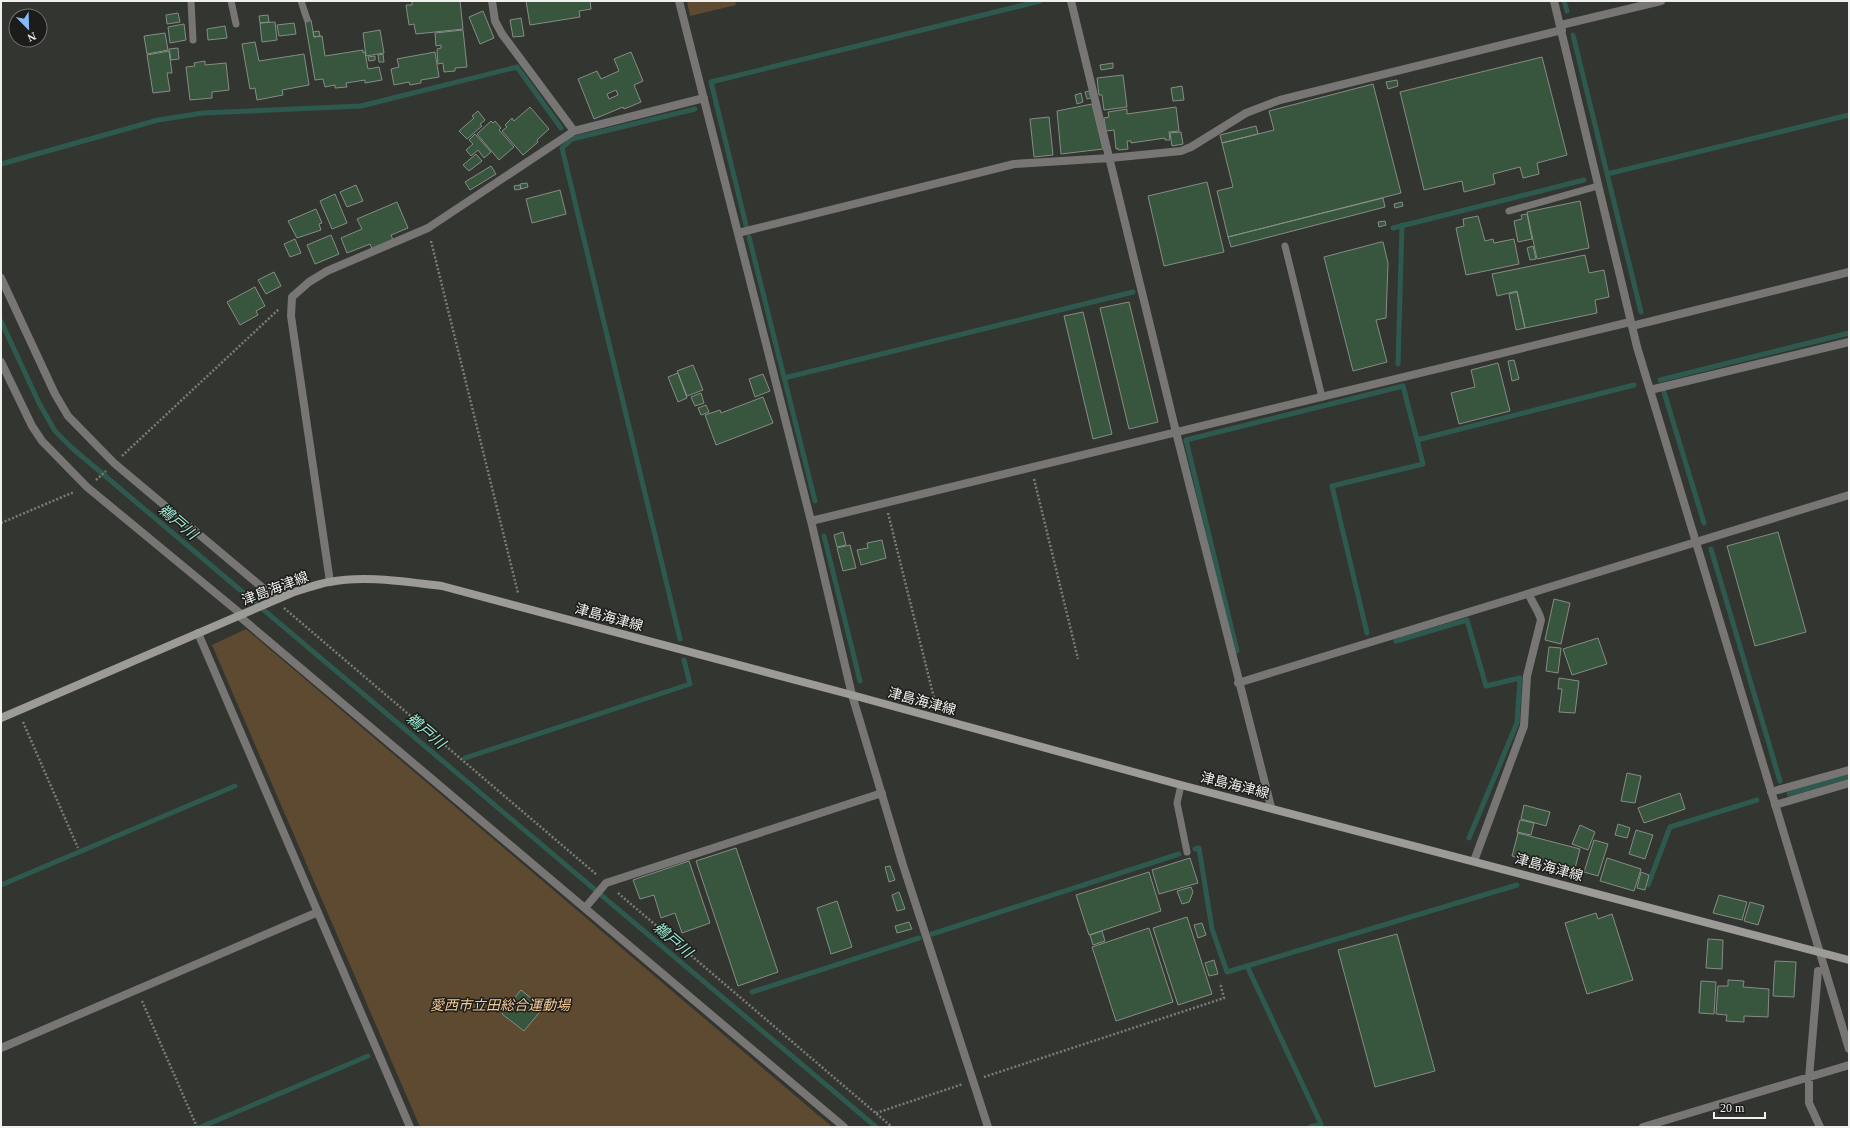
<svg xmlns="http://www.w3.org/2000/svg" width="1850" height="1128" viewBox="0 0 1850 1128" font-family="'Times New Roman','Noto Sans JP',serif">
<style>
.green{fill:#5e4a31}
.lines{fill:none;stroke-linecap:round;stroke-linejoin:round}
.stream{stroke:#2e594e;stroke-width:5}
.building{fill:#38553d;stroke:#868c87;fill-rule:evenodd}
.path{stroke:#7b7c78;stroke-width:2.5;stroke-dasharray:2 2;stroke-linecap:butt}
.service{stroke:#777674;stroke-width:7}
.minor{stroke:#777674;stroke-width:8}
.tertiary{stroke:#777674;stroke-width:8}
.secondary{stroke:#9c9b97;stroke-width:8}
.labels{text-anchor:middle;stroke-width:3;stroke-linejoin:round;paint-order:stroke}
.street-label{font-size:14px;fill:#f0f1ee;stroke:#1c1c1a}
.park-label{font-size:14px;font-style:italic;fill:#f4ca96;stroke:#1c1c1a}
.water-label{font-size:15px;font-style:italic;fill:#9debd6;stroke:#1c1c1a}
</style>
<rect width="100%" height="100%" fill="#333530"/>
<!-- green -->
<path class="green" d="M687,1H735L736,5L690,16Z
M246,629L818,1115L833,1127H420L212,645Z"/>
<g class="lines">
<!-- stream -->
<path class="stream" d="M1564,1L1567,11
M1573,35L1641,312
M1,164L158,120L203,113L361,106L517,67L561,128
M1607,174L1849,115
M746,225L711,82L1040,1
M1393,228L1584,180
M749,237L815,501
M1,321L39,403L55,431L72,448L876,1127
M1398,364L1402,225
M784,378L1133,292
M1660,380L1849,333
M1664,392L1704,523
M824,536L860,681
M1711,549L1780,781
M1367,633L1332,486L1423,464L1417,440L1634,385
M680,639L562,148L572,139L695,109
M1396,641L1467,620L1486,686L1520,678L1517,723L1469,838
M1237,651L1186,440L1403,386L1417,440
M465,758L690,684L684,660
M1789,794L1849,776
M1195,849L1199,848L1212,929L1227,972L1517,885
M1,885L235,786
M1648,885L1670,827L1757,800
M932,934L1179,854
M1247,966L1321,1124L1310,1127
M752,992L919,938
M201,1127L368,1056"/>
</g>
<!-- building -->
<path class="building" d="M412,1H460L463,29L416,34L414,24L409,25L406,5H412Z
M526,1H590L591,9L579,11L580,17L530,25Z
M483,11L494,38L480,44L469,17Z
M178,13L180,22L167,24L166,15Z
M268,15L269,22L260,23L259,16Z
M521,18L524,36L513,37L510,20Z
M311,20L314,37L322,36L325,56L363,50V53L365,52L368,69L379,67L382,80L365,83V80L346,83L347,87L335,88V85L325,87L323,79L315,80L305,21Z
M275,22L277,40L262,42L260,23Z
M294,23L296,34L279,36L277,25Z
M184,24L186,40L170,43L168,27Z
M225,26L227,38L208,40L207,29Z
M380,30L384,53L366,56L363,33Z
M463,30L467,67L455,68V71L444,72L443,63L438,64L437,49L441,48V45L436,46L435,33Z
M319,31L320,36L314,37L313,32Z
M165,33L168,50L147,54L144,36Z
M255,42L259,61L304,54L309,85L282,90L283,95L257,100L255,88L250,89L242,44Z
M178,48L179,59L171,60L169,49Z
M169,51L172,73H167L170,91L153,93L147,55Z
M435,52L439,77L421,80V83L410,85L409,82L394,85L391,69L399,67L397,59Z
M631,52L643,81L634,85L641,102L624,109L623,107L594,119L578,79L597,71L601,79L619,71L614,59ZM616,90L618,95L609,99L607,94Z
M383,54L384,62H379L378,55Z
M375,56V60L369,61L368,57Z
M1542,57L1567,155L1537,163L1539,174L1523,178L1520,167L1493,174L1495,184L1464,192L1462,181L1424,190L1400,92Z
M205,61V65L226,63L229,90L212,92V98L190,100L186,67L195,66L194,63Z
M1113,63V68L1101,70L1100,65Z
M1123,75L1127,107L1104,110L1102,95H1099L1097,78Z
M1397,80L1398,86L1388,89L1386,82Z
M1373,84L1401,193L1228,237L1217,191L1233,187L1222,143L1274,130L1269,111Z
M1182,86L1184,100L1173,101L1171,88Z
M1089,91L1091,98L1087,99L1085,92Z
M1081,93L1083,102L1077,104L1075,95Z
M1092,104L1103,149L1061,154L1057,111Z
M530,107L549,129L537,140L538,142L523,155L502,131L507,127L505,125L512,118L514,121Z
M1176,107L1179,131L1169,132L1170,140H1165V138L1131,143V141H1127L1128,149L1118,150V148L1116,149L1114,130L1106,131L1104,118L1109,117L1108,112L1127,109V114Z
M478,111L485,120L480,124L482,126L467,139L459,131L474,118L472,116Z
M1049,117L1053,155L1034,157L1030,119Z
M491,121L493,123L495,121L501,128L499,130L514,147L499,160L477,134Z
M1256,126L1258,134L1222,143L1220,135Z
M1181,132L1183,144L1172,146L1170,133Z
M475,134L491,152L484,158L478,150L471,156L466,150L473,144L469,140Z
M476,154L482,161L469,171L463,165Z
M491,166L496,174L470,190L465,182Z
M1207,182L1224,252L1164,266L1148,196Z
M527,183L528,187L521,189L520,184Z
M356,185L363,201L347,207L340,192Z
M520,185L521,189L515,190L514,186Z
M560,190L566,214L532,223L526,199Z
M335,194L347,223L332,229L320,201Z
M1383,198L1385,207L1231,247L1228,237Z
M1580,201L1589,248L1537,259L1527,212Z
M397,202L408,228L391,235L393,240L372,249L370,244L347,253L341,238L362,229L357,219Z
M1402,202L1403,206L1395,208L1394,204Z
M316,209L322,223L319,224L321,230L297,238L288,221Z
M1527,214L1532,239L1518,242L1514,221L1522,219L1521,215Z
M1478,216L1485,241L1493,239L1494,243L1514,239L1519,264L1466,275L1456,228L1464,226L1463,219Z
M1385,221L1386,225L1379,227L1378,222Z
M331,235L339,254L315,264L307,245Z
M295,239L301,253L290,257L284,244Z
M1381,242H1383L1388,263L1386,318L1376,320L1387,362L1353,371L1324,257Z
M1533,246L1536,259L1530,260L1527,248Z
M1585,255L1589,273L1604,270L1609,297L1595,300L1597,313L1525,328L1517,291L1497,296L1492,274Z
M274,272L281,286L266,294L258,280Z
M255,287L265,306L256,311L258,315L240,325L227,302Z
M1517,292L1525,328L1516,330L1509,294Z
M1129,302L1158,422L1129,429L1100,308Z
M1083,312L1112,434L1093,439L1064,316Z
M1514,360L1519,379L1512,381L1508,361Z
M1498,363L1510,411L1459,424L1451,393L1475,387L1471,370Z
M693,365L703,390L687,396L677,371Z
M678,373L687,398L678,402L668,377Z
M763,374L770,391L755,397L749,379Z
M701,393L704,403L695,406L691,397Z
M763,397L773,423L716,445L705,415L720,410L721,413Z
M706,405L709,412L701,415L698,408Z
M843,532L846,545L837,547L834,535Z
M1778,532L1806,632L1755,646L1727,546Z
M882,540L886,558L861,565L857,550L868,548L867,543Z
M850,545L856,568L843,571L837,548Z
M1554,599L1570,603L1561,644L1545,640Z
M1598,638L1607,664L1572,675L1563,649Z
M1549,647L1561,648L1558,673L1546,671Z
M1559,678L1579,681L1575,713L1559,712L1562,689H1558Z
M1627,773L1641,776L1635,803L1621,801Z
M1680,793L1685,809L1644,823L1638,808Z
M1524,805L1550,812L1546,826L1521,819Z
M1520,820L1534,823L1531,835L1517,832Z
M1618,824L1630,828L1627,838L1615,835Z
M1580,825L1595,832L1588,850L1572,844Z
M1636,830L1653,835L1645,859L1629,854Z
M1518,833L1580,849L1574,872L1557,868L1556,870L1547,868L1548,866L1512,856Z
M1594,840L1608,844L1598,876L1584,872Z
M736,848L778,972L738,986L696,861Z
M1190,858L1198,883L1159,894L1152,870Z
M1607,858L1641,869L1634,891L1600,881Z
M689,861L710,923L682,933L675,913L661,918L654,895L640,899L633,880Z
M890,866L895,880L889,882L885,867Z
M1149,872L1161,911L1089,935L1076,895Z
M1641,872L1649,875L1645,890L1637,888Z
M1191,887L1193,892L1189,902L1182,904L1177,891Z
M899,892L905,909L897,911L892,895Z
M1719,895L1747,902L1742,920L1713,913Z
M837,901L852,947L831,954L817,908Z
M1750,902L1764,906L1758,925L1744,921Z
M1596,913L1598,919L1612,914L1633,980L1587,994L1565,923Z
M1187,917L1212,994L1178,1005L1153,928Z
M909,922L912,929L897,933L895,926Z
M1202,923L1206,935L1198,938L1194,925Z
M1149,928L1173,1002L1116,1021L1092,947Z
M1102,931L1105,941L1093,945L1090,935Z
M1397,934L1435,1071L1375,1087L1338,950Z
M1708,939L1723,940L1722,969L1706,968Z
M1214,960L1218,974L1209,976L1205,963Z
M1775,961L1796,962L1794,997L1773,996Z
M1728,980L1744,981L1743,987L1769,989L1768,1017L1744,1016V1022L1726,1021L1727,1015L1716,1014L1718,986H1728Z
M1701,981L1716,982L1714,1014L1699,1013Z
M521,990L543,1008L524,1031L502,1014Z"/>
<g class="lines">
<!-- path -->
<path class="path" d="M431,241L518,593
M122,456L279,309
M1034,479L1078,659
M96,480L106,471
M888,513L936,706
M1,523L74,492
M284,608L597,875
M23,722L78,848
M618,893L892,1127
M142,1001L197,1127
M984,1077L1224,998L1220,983
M876,1113L963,1084"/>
<!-- service -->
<path class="service" d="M191,1L193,40
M231,1L236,24
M301,1L307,19
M1509,211L1598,186
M1285,246L1322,397
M1181,785L1177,803L1187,852"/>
<!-- minor -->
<path class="minor" d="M492,1L495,21L502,34L574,131
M679,1L811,521L852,695L903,865L988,1127
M1071,1L1176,432L1271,807
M1561,25L1661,1
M738,233L1014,164L1110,158L1181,151L1191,147L1246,113L1280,100L1562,30
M1,278L55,394L68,416L114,463L276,599
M1632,326L1849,272
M1,362L32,426L42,441L87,487L241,614
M1650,390L1849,342
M811,521L1630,322
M330,582L291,316L292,297L309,282L327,271L428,228L574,131L704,98
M239,616L844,1127
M198,633L410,1127
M1238,683L1849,495
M1771,792L1849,770
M1775,805L1849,783
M1474,861L1524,726L1527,676L1541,620C1539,611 1532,603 1529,594
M585,908L606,883L882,793
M1818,971L1809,1078V1103L1820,1127
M1,1048L318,912
M1643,1127L1849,1065"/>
<!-- tertiary -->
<path class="tertiary" d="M1554,1L1637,347L1849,1049"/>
<!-- secondary -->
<path class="secondary" d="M1,718L294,592C305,589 317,584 329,582C366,575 405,582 442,586L852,695L1181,785L1849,960"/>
</g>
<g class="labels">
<!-- street labels -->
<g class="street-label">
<text transform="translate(275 588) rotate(-21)" y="5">津島海津線</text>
<text transform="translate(609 617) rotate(15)" y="5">津島海津線</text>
<text transform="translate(922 701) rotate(15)" y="5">津島海津線</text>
<text transform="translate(1235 785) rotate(14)" y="5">津島海津線</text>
<text transform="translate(1549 867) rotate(15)" y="5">津島海津線</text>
</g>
<!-- park labels -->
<g class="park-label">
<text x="500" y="1010">愛西市立田総合運動場</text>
</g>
<!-- water labels -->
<g class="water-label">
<text transform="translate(178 522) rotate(40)" y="5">鵜戸川</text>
<text transform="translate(426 731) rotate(40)" y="5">鵜戸川</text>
<text transform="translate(673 940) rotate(40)" y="5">鵜戸川</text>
</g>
</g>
<!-- border -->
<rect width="1850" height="1128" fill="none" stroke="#f0f1ee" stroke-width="4"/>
<!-- north arrow -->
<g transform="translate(28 28) rotate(157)"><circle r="19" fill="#1c1c1a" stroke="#71716f"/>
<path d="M0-3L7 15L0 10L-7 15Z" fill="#85bbfb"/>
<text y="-6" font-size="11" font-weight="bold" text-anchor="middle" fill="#f0f1ee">N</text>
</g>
<!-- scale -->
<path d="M1714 1112v6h51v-6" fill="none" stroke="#f0f1ee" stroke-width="2"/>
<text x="1720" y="1112" font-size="12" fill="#f0f1ee" stroke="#1c1c1a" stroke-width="3" paint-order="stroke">20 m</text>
</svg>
